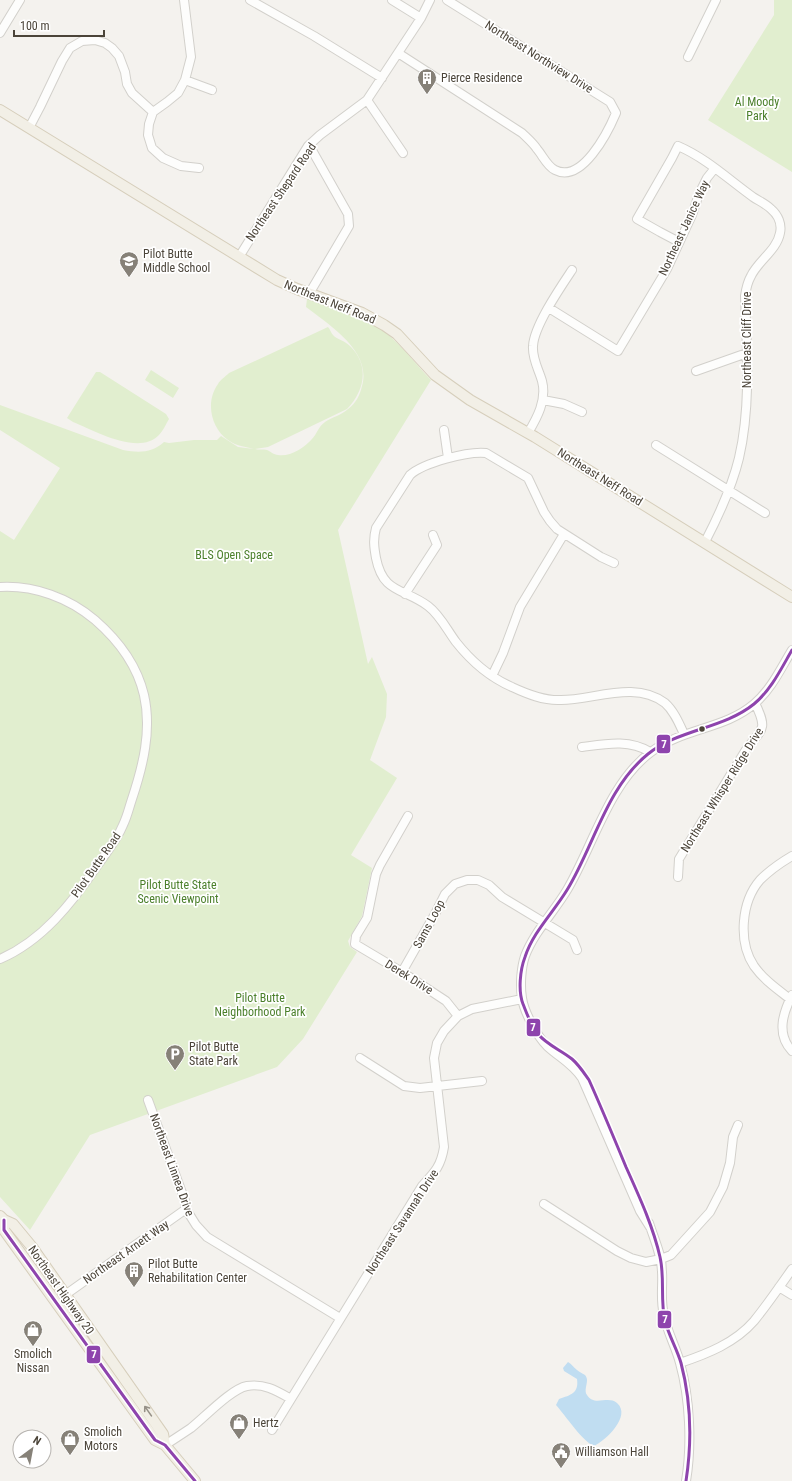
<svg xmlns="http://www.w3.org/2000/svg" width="792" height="1481" viewBox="0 0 792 1481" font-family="'Roboto Condensed',sans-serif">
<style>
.green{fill:#e1eecf}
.water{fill:#c0ddf1}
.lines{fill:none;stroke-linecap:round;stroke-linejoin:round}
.minor-casing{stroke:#d2d0cb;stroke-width:10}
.major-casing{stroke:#d6cebb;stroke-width:12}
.minor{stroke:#fdfdfc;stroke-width:8}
.major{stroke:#f2efe6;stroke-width:10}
.bus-1-casing{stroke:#fff;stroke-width:6}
.bus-1{stroke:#8e44ad;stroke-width:3}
.oneway{stroke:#969187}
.bus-dot{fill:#4b4439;stroke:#fff;stroke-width:1.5}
.labels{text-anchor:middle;stroke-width:3.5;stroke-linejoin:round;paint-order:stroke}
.street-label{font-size:12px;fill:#4b4439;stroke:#fff}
.poi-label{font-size:12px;fill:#4b4439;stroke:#fff;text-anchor:start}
.park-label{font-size:12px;fill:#4a7f2a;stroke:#fff}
.line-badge{stroke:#fff;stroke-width:1.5}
.badge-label{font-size:11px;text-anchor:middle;font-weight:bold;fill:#fff}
</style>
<rect width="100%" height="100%" fill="#f4f2ee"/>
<!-- green -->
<path class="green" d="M774,0H792V172L708,120L774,15Z
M307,299C329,307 359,314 379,327C397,340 415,363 431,380L338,530L368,664L372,657L387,694L386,717L370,760L397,778L351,855L372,868L362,916L348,941L350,947L357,952L303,1039L277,1067L90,1135L30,1230L0,1197V531L14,540L60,468L0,430V405L123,450C139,453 152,453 164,442L169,443L194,440H217L221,436L238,447L254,449C246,447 236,446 228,440C211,428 205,402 218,384C220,380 225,377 229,373L328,327C330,329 331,333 333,335C336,339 346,341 351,347C370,367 364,391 347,409L268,447L255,449C258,450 263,449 267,450C270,451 274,455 278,455C290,457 304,448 312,439C317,434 318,427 325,422C332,417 342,415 348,409C356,403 360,395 362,386C372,351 329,325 306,307Z
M151,370L179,388L173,398L145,380Z
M96,372H100L166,414L169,419C166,424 163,431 159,435C139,456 95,431 73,422L67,418Z"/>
<!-- water -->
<path class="water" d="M568,1362C572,1364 573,1367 577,1370C579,1372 582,1373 585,1375C586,1376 587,1378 587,1380C587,1385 584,1391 587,1395C594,1407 608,1395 617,1403C632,1416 605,1441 594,1446C583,1442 565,1415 556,1405L559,1399C571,1395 579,1393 577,1379L564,1371L563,1368Z"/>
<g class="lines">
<!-- minor casing -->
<g class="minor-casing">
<path id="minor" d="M184,0L191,57L185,80L178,93L167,102L153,112L149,124L148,135L152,148L163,158L181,166L199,168
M250,0L314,36L382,78
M392,0L421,18
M0,33L20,0
M398,53L522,133C527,138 533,143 537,149C543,156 547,166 555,170C582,184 608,132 616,113L610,102L447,0
M688,57L716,0
M185,80L212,90
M367,100L403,153
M29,128L40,107L62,61L70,48L82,41L95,40L105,43L112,48L119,56L125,72L127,84L132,93L153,112
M308,146L313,152L348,214L349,226L309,294
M679,242L660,232L637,219L672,158L678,146C706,158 728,179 753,197C759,201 766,204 771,209C778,215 782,224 780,233C777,250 758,261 751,276C747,283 746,289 745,296C747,348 751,407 739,458C732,487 719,515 705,542
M239,257L308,146L320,135L367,100L421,18L430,0
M549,308L618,351L667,269L692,215L699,194L707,178L715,168
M696,371L747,353
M543,400L564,404L582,412
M444,430L448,458
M528,433C537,418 547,400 542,381C539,370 532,359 533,346C534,326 560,288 572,270
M656,445L765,513
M614,563L601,557L557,529L550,521L544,512L528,478L486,453C468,451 423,463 410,475L376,528C373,539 374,547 376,558C383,594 404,588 428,606C440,615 447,630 456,642C471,661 489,677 512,687C527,694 544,701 561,700C594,700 635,680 665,703C674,711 679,723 684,734
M0,587C34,585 69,598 95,620C118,640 137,665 144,695C152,730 143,766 132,799C129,808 127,817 123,825C117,840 106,853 97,866C72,903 42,941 0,959
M405,594L437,545L433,535
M492,676L503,653L520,607L564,534
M582,747C605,744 629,739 650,752
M408,816L380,865L376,874L367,918L356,936L355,944L402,972L446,1001L458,1016
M678,877L679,859L747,748C764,728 767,728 755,703
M402,972L435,914L445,894L455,884L467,880H478L489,885L502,897L573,940L577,950
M792,995C783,1013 776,1034 792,1051
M790,999C777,989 764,980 754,966C738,942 741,902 760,880C770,870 780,863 792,856
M360,1058L404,1086L420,1088L482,1081
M148,1100L185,1201L186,1209L196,1225L207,1237L340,1318
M544,1204L617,1251L631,1258L646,1262L661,1259L671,1255L710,1212L723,1187L730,1163L733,1137L738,1125
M649,1223C654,1239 662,1255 662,1272C663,1286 660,1300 664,1315C667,1332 676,1347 680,1363C690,1399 692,1445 686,1481
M650,1227L640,1211L582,1078C572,1063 560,1058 547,1046C537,1036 524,1012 522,998C520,986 521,968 525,956C534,932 554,912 567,890C593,846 609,783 651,752C683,728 725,729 754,704C771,690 781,668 792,650
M779,1287L792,1295
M65,1295L186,1209
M680,1363C707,1354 735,1343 754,1321C767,1305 780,1286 792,1269
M272,1430L422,1186C435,1172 441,1166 444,1147L434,1058L437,1043L444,1031L458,1016L472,1009L522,999
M165,1445C173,1440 182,1434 191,1428C205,1417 231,1389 247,1386C264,1383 277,1391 291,1399"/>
</g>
<!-- major casing -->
<g class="major-casing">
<path id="major" d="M0,110L277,280L297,289L362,313L384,325L397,334L435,375L470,400L535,437L792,597
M0,1216L4,1220L13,1224L32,1247L163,1434L165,1445
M4,1220V1230L155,1440L165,1445L195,1481"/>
</g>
<!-- minor -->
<use href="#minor" class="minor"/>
<!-- major -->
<use href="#major" class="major"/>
<!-- bus-1 casing -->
<g class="bus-1-casing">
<path id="bus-1" d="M4,1220V1230L155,1440L165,1445L195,1481
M686,1481C692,1442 691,1401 681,1363C677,1349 669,1336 665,1321C660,1300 665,1278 660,1257C653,1226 639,1196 626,1167C614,1138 602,1109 589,1080C584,1073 579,1065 572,1059C561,1050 547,1045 538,1034C531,1026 527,1014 523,1004C518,991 520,970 525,957C533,932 553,913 567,890C594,846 606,788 648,754C679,729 723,729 754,704C771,690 781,669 792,650"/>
</g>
<!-- bus-1 -->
<use href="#bus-1" class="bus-1"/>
</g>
<!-- one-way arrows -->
<defs><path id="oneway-shaft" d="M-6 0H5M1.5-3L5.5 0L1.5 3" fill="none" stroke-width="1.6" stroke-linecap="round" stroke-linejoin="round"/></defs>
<use class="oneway" href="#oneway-shaft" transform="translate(148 1411) rotate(-125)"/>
<!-- icons -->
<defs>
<g id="building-pin" transform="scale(1)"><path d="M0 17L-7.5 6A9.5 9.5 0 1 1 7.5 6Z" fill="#868178" stroke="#fff"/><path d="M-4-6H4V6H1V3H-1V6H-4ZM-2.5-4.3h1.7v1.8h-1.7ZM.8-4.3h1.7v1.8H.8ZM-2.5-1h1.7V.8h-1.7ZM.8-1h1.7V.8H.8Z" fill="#fff"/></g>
<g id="school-pin" transform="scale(1)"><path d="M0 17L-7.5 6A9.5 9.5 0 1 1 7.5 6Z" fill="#868178" stroke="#fff"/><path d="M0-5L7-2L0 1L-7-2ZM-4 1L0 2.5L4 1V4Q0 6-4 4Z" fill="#fff"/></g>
<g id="parking-pin" transform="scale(1)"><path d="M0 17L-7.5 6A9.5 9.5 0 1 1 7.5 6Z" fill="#868178" stroke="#fff"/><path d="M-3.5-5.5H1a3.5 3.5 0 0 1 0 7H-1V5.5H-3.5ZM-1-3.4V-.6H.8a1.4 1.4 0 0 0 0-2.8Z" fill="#fff"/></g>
<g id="shop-pin" transform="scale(1)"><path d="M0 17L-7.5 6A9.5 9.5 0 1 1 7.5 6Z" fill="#868178" stroke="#fff"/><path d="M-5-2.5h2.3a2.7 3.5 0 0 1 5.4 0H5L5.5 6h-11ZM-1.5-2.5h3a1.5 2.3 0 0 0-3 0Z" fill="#fff"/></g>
<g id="civic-pin" transform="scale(1)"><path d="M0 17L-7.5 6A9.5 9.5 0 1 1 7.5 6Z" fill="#868178" stroke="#fff"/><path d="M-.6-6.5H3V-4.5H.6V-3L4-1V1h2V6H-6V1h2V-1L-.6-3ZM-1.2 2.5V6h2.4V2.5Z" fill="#fff"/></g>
</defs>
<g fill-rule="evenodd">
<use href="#building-pin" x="427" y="78"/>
<use href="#school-pin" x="129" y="261"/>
<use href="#parking-pin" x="175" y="1054"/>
<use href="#building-pin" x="134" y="1271"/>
<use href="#shop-pin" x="33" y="1330"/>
<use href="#shop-pin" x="239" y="1423"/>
<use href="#shop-pin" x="70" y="1439"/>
<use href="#civic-pin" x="561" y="1452"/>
</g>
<!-- markers -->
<circle class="bus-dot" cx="702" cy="729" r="3.5"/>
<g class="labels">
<!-- street labels -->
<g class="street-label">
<text transform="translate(539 57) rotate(32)" y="4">Northeast Northview Drive</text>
<text transform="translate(281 192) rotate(-56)" y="4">Northeast Shepard Road</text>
<text transform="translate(684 228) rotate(-65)" y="4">Northeast Janice Way</text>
<text transform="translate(330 302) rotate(22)" y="4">Northeast Neff Road</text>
<text transform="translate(747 340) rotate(-90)" y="4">Northeast Cliff Drive</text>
<text transform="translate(600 477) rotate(32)" y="4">Northeast Neff Road</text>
<text transform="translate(722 790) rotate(-58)" y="4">Northeast Whisper Ridge Drive</text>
<text transform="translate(96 865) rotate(-55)" y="4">Pilot Butte Road</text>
<text transform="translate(429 924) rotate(-62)" y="4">Sams Loop</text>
<text transform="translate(409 977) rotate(32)" y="4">Derek Drive</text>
<text transform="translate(172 1165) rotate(70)" y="4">Northeast Linnea Drive</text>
<text transform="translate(402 1222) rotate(-57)" y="4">Northeast Savannah Drive</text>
<text transform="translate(126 1252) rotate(-35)" y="4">Northeast Arnett Way</text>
<text transform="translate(61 1290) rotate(55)" y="4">Northeast Highway 20</text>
</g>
<!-- poi labels -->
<g class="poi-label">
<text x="441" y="82">Pierce Residence</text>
<text x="143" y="258">Pilot Butte<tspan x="143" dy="14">Middle School</tspan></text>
<text x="189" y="1051">Pilot Butte<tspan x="189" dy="14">State Park</tspan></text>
<text x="148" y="1268">Pilot Butte<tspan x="148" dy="14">Rehabilitation Center</tspan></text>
<text x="33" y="1358" text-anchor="middle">Smolich<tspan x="33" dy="14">Nissan</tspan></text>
<text x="253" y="1427">Hertz</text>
<text x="84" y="1436">Smolich<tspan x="84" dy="14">Motors</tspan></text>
<text x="575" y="1456">Williamson Hall</text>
</g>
<!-- park labels -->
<g class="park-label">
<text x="757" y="106">Al Moody<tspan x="757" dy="14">Park</tspan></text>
<text x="234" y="559">BLS Open Space</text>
<text x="178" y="889">Pilot Butte State<tspan x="178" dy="14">Scenic Viewpoint</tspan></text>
<text x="260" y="1002">Pilot Butte<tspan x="260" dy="14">Neighborhood Park</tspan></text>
</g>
</g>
<g class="line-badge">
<rect x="656" y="734" width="15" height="20" rx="4" fill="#8e44ad"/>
<rect x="526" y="1018" width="15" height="19" rx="4" fill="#8e44ad"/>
<rect x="657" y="1310" width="15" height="19" rx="4" fill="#8e44ad"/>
<rect x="86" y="1345" width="15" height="19" rx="4" fill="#8e44ad"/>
</g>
<g class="badge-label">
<text x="664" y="748">7</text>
<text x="533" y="1031">7</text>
<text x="665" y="1323">7</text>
<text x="94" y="1358">7</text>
</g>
<!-- north arrow -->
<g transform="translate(32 1449) rotate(32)"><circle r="19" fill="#ffffff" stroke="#b7b4b0"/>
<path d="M0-3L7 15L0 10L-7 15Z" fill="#868178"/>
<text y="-6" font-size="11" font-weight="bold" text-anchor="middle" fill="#4b4439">N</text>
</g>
<!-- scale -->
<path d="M14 30v6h90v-6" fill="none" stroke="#4b4439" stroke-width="2"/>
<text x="20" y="30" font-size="12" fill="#4b4439" stroke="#ffffff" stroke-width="3" paint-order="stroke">100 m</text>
</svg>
